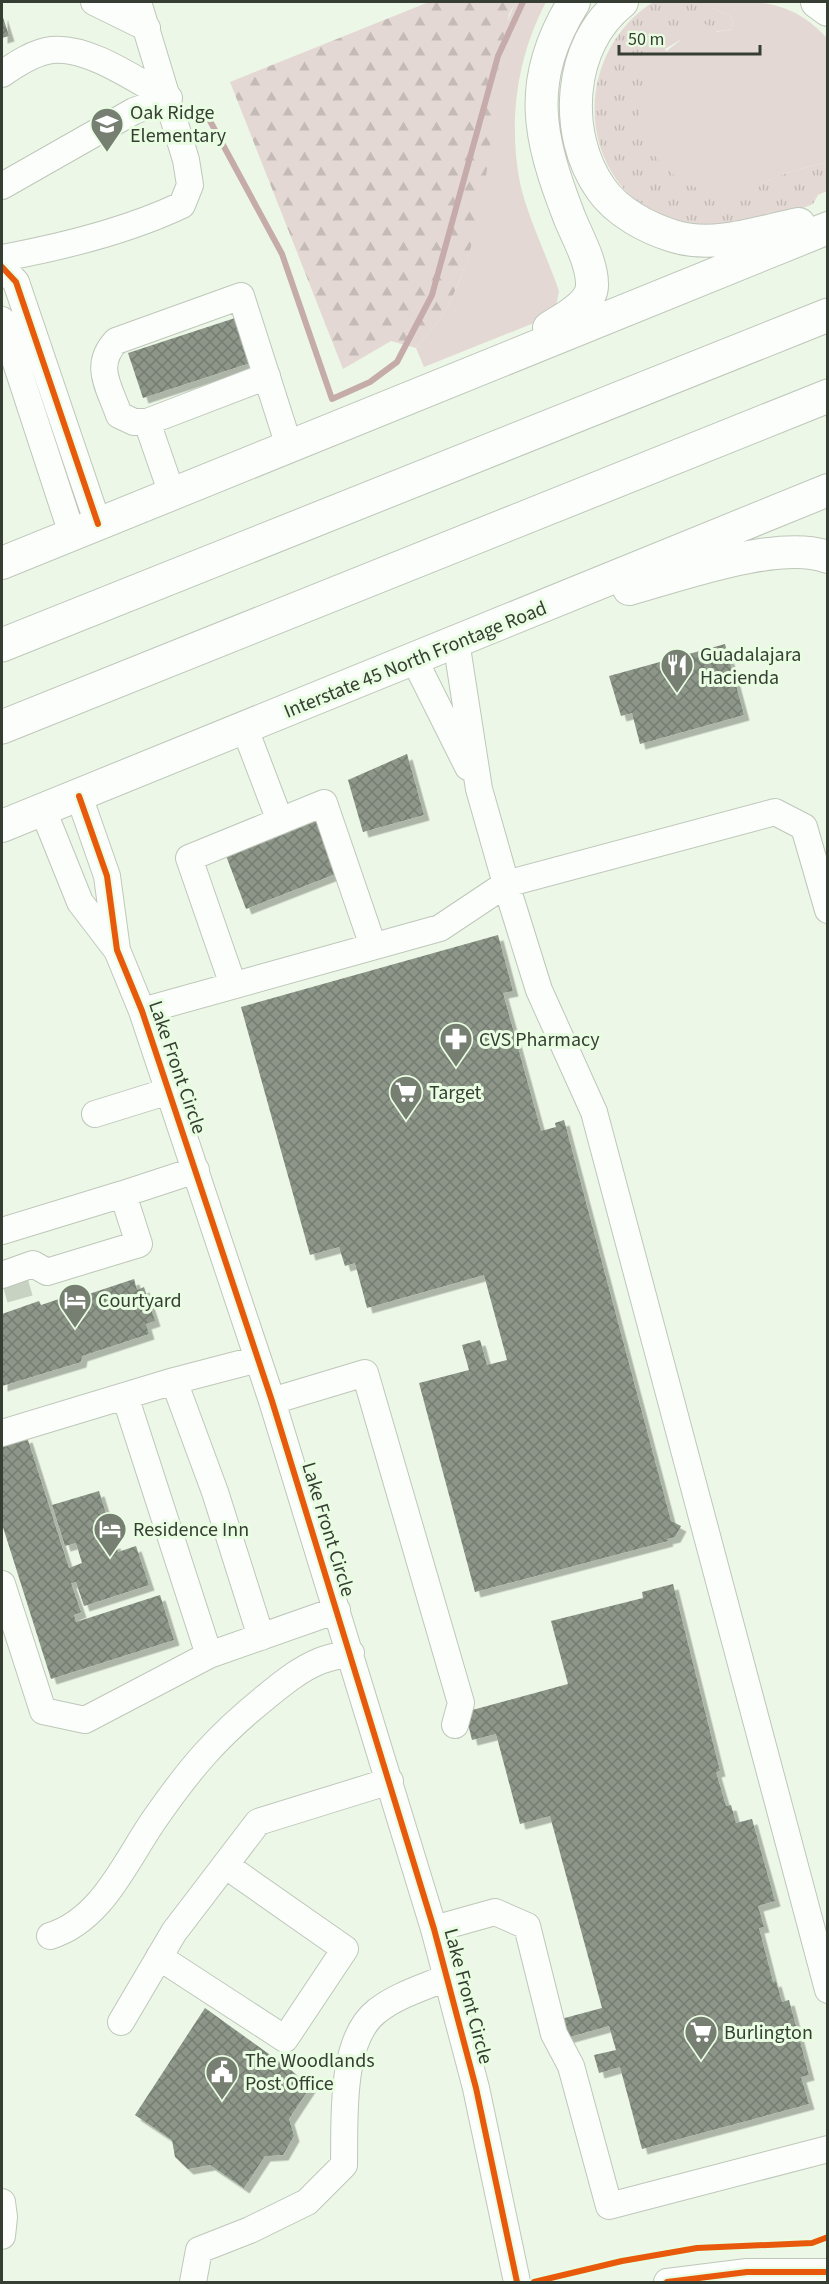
<svg xmlns="http://www.w3.org/2000/svg" width="829" height="2284" viewBox="0 0 829 2284" font-family="'Source Sans 3',sans-serif">
<style>
.grass{fill:url(#grass-tufts)}
.forest{fill:url(#forest-firs)}
.garden{fill:#e4d8d4}
.lines{fill:none;stroke-linecap:round;stroke-linejoin:round}
.stream{stroke:#c6abab;stroke-width:6}
.building{fill:url(#building-cross-hatch);filter:url(#shadow)}
.minor-tunnel{stroke:#c8d2c3;stroke-width:26;stroke-dasharray:26 13;stroke-linecap:butt}
.minor-casing{stroke:#bec7ba;stroke-width:28}
.major-casing{stroke:#bec7ba;stroke-width:34}
.highway-casing{stroke:#bec7ba;stroke-width:35}
.minor{stroke:#fcfefb;stroke-width:26}
.major{stroke:#fcfefb;stroke-width:32}
.highway{stroke:#fcfefb;stroke-width:33}
.cycleway-casing{stroke:#e8fde1;stroke-width:10}
.cycleway{stroke:#e8590c;stroke-width:6}
.labels{text-anchor:middle;stroke-width:6;stroke-linejoin:round;paint-order:stroke}
.poi-label{font-size:20px;fill:#363e33;stroke:#e8fde1;text-anchor:start}
.street-label{font-size:20px;fill:#363e33;stroke:#e8fde1}
</style>
<defs>
<pattern id="grass-tufts" width="24" height="20" patternUnits="userSpaceOnUse" patternTransform="scale(1.5)"><rect width="24" height="20" fill="#e4d8d4"/><path d="M3 7l-1-3M5 7V3M7 7l1-3M15 17l-1-3M17 17v-4M19 17l1-3" fill="none" stroke="#c4bab6"/></pattern>
<pattern id="forest-firs" width="22" height="20" patternUnits="userSpaceOnUse" patternTransform="scale(1.5)"><rect width="22" height="20" fill="#e4d8d4"/><path d="M5 1l3.5 6h-7zM16 11l3.5 6h-7z" fill="#c4bab6"/></pattern>
<pattern id="building-cross-hatch" width="8" height="8" patternUnits="userSpaceOnUse" patternTransform="scale(1.5)"><rect width="8" height="8" fill="#8d9689"/><path d="M0 0l8 8M0 8l8-8" fill="none" stroke="#747c71"/></pattern>
<filter id="shadow"><feDropShadow dx="5.5" dy="5.5" stdDeviation="0" flood-color="#0004"/></filter>
</defs>
<rect width="100%" height="100%" fill="#ecf7e7"/>
<!-- grass -->
<path class="grass" d="M653,2H712V8L732,17L733,29L687,36L665,49L744,201C763,175 798,170 827,162V191L818,195L813,204C773,220 729,236 685,225C577,198 565,59 653,2Z"/>
<!-- forest -->
<path class="forest" d="M429,2H516L509,14C496,109 492,221 447,308C439,322 426,335 416,348L391,341L343,369L230,82Z"/>
<!-- garden -->
<path class="garden" d="M516,2H546C517,57 508,121 520,183C527,215 548,259 559,291L556,306L544,319L424,367L416,348C426,335 439,322 447,308C480,245 487,174 495,104C499,71 500,31 516,2Z
M712,2C762,1 791,0 827,38V162C798,170 763,175 745,201C726,196 706,192 687,184C681,182 675,175 669,171C641,146 631,112 645,76C655,52 681,46 692,27L706,24L716,32L733,29L732,17L712,8Z"/>
<g class="lines">
<!-- stream -->
<path class="stream" d="M209,119L282,254L332,399L370,382L397,362L432,295L498,56L523,2"/>
</g>
<!-- building -->
<path class="building" d="M2,14L9,36L2,38Z
M235,318L250,363L143,398L128,353Z
M725,644L744,715L640,744L632,713L621,716L609,676Z
M407,754L424,815L363,832L348,780Z
M317,818L338,873L246,909L225,853Z
M498,935L513,991L503,993L541,1131L556,1127L555,1123L564,1120L671,1521L681,1526L675,1537L667,1539L668,1541L475,1592L419,1383L469,1370L462,1345L480,1340L487,1365L507,1360L484,1275L367,1308L355,1263L345,1266L339,1247L310,1255L241,1007Z
M134,1279L137,1290L144,1287L155,1321L146,1324L149,1334L82,1356L81,1362L2,1386V1314L39,1301L41,1305L62,1298L64,1306L90,1297L89,1294Z
M27,1437L69,1568L82,1563L76,1543L65,1546L52,1505L99,1491L111,1530L106,1532L110,1544L115,1543L118,1552L136,1546L149,1585L84,1606L76,1582L71,1583L81,1612L74,1615L76,1622L160,1595L174,1640L51,1679L2,1524V1445Z
M673,1584L720,1771L716,1772L726,1806L731,1805L736,1823L752,1819L775,1901L758,1906L764,1927L759,1928L773,1982L776,1981L782,2002L789,2000L809,2075L801,2077L809,2104L642,2149L620,2067L599,2073L594,2055L616,2050L609,2026L566,2038L561,2019L602,2008L550,1816L520,1824L496,1734L472,1740L465,1712L568,1684L551,1621L643,1598L642,1592Z
M205,2008L291,2070L310,2087L289,2119L294,2136L283,2155L265,2156L244,2188L210,2165L188,2169L175,2157L172,2140L135,2115Z"/>
<g class="lines">
<!-- minor-tunnel -->
<path class="minor-tunnel" d="M4,1290L29,1283"/>
<!-- minor casing -->
<g class="minor-casing">
<path id="minor" d="M94,2L147,28
M2,74C16,64 34,52 52,50C89,46 137,81 169,98
M2,186L134,111L169,98
M2,258C62,247 127,231 182,205L190,185L186,160L138,2
M2,267L16,282L98,524
M2,320L72,534
M267,376L147,422H134L119,415C109,386 93,366 116,341L241,296L289,446
M147,422L172,494
M456,641L479,789L506,884L539,990L594,1112L828,1990
M413,657L468,767
M245,729L280,821
M79,796L107,876L117,950L142,1011L272,1401L434,1929L476,2088L517,2282
M43,810L80,902L116,949
M233,985L189,858L324,803L373,946
M142,1011L440,928L506,884L775,812L804,827L828,910
M95,1114L169,1091
M2,1231L123,1194
M2,1275L33,1264L47,1272L139,1244L123,1194L196,1170
M174,1381L215,1492L261,1637
M125,1396L209,1655L337,1610
M272,1401L365,1373L461,1703L455,1725
M2,1433L174,1381L258,1359
M2,1584L43,1711L85,1720L209,1655
M434,1929L495,1912L527,1926L554,2034L571,2066L609,2206L828,2149
M50,1936C102,1920 125,1862 154,1820C190,1768 217,1736 267,1696C283,1683 300,1669 320,1661C330,1657 341,1655 351,1653
M159,1957L285,2039L345,1949L225,1865
M121,2022L174,1932L258,1822L390,1781
M2,2202L4,2217L2,2236
M193,2282L199,2250L250,2230L307,2202L344,2165C345,2122 339,2040 377,2011C397,1995 425,1987 448,1977
M667,2282L747,2272H828"/>
</g>
<!-- major casing -->
<g class="major-casing">
<path id="major" d="M622,2C568,44 562,134 601,189C617,212 647,228 673,236C714,249 759,232 799,224
M817,2L828,10
M549,328C564,318 593,305 592,284C592,263 578,238 570,219C538,137 525,81 574,2
M2,563L828,228
M629,589C680,575 779,539 828,557
M2,826L828,490"/>
</g>
<!-- highway casing -->
<g class="highway-casing">
<path id="highway" d="M2,645L828,315
M2,727L828,396"/>
</g>
<!-- minor -->
<use href="#minor" class="minor"/>
<!-- major -->
<use href="#major" class="major"/>
<!-- highway -->
<use href="#highway" class="highway"/>
<!-- cycleway casing -->
<g class="cycleway-casing">
<path id="cycleway" d="M2,267L16,282L98,524
M79,796L107,876L117,950L142,1011L272,1401L434,1929L476,2088L517,2282
M534,2282L622,2261L697,2248L812,2243L828,2237
M667,2282L747,2272H828"/>
</g>
<!-- cycleway -->
<use href="#cycleway" class="cycleway"/>
</g>
<!-- icons -->
<defs>
<g id="school-pin" transform="scale(1.725)"><path d="M0 17L-7.5 6A9.5 9.5 0 1 1 7.5 6Z" fill="#767f72" stroke="#e8fde1"/><path d="M0-5L7-2L0 1L-7-2ZM-4 1L0 2.5L4 1V4Q0 6-4 4Z" fill="#fff"/></g>
<g id="restaurant-pin" transform="scale(1.725)"><path d="M0 17L-7.5 6A9.5 9.5 0 1 1 7.5 6Z" fill="#767f72" stroke="#e8fde1"/><path d="M-5-6h1v4h1v-4h1v4h1v-4h1v5L-1.5 .5V6h-2V.5L-5-1ZM5-6V6H3V1.5H1.5Q1.5-4 5-6Z" fill="#fff"/></g>
<g id="pharmacy-pin" transform="scale(1.725)"><path d="M0 17L-7.5 6A9.5 9.5 0 1 1 7.5 6Z" fill="#767f72" stroke="#e8fde1"/><path d="M-2-6h4v4h4v4h-4v4h-4v-4h-4v-4h4Z" fill="#fff"/></g>
<g id="supermarket-pin" transform="scale(1.725)"><path d="M0 17L-7.5 6A9.5 9.5 0 1 1 7.5 6Z" fill="#767f72" stroke="#e8fde1"/><path d="M-6-5.5h2.5l.6 2H6L4.5 2H-2.5L-4.4-4H-6ZM-1.5 3.2a1.3 1.3 0 1 0 .1 0ZM3 3.2a1.3 1.3 0 1 0 .1 0Z" fill="#fff"/></g>
<g id="hotel-pin" transform="scale(1.725)"><path d="M0 17L-7.5 6A9.5 9.5 0 1 1 7.5 6Z" fill="#767f72" stroke="#e8fde1"/><path d="M-6-4.5h1.5V1H6V5H4.5V3h-9V5H-6ZM-4 0a1.8 1.8 0 1 1 3.6 0ZM.5 0V-2.5h3Q6-2.5 6 0Z" fill="#fff"/></g>
<g id="civic-pin" transform="scale(1.725)"><path d="M0 17L-7.5 6A9.5 9.5 0 1 1 7.5 6Z" fill="#767f72" stroke="#e8fde1"/><path d="M-.6-6.5H3V-4.5H.6V-3L4-1V1h2V6H-6V1h2V-1L-.6-3ZM-1.2 2.5V6h2.4V2.5Z" fill="#fff"/></g>
</defs>
<g fill-rule="evenodd">
<use href="#school-pin" x="107" y="124"/>
<use href="#restaurant-pin" x="677" y="665"/>
<use href="#pharmacy-pin" x="456" y="1039"/>
<use href="#supermarket-pin" x="406" y="1092"/>
<use href="#hotel-pin" x="75" y="1300"/>
<use href="#hotel-pin" x="110" y="1529"/>
<use href="#supermarket-pin" x="701" y="2032"/>
<use href="#civic-pin" x="222" y="2072"/>
</g>
<g class="labels">
<!-- poi labels -->
<g class="poi-label">
<text x="130" y="119">Oak Ridge<tspan x="130" dy="23">Elementary</tspan></text>
<text x="700" y="661">Guadalajara<tspan x="700" dy="23">Hacienda</tspan></text>
<text x="479" y="1046">CVS Pharmacy</text>
<text x="429" y="1099">Target</text>
<text x="98" y="1307">Courtyard</text>
<text x="133" y="1536">Residence Inn</text>
<text x="724" y="2039">Burlington</text>
<text x="245" y="2067">The Woodlands<tspan x="245" dy="23">Post Office</tspan></text>
</g>
<!-- street labels -->
<g class="street-label">
<text transform="translate(415 659) rotate(-22)" y="7">Interstate 45 North Frontage Road</text>
<text transform="translate(178 1067) rotate(71)" y="7">Lake Front Circle</text>
<text transform="translate(329 1529) rotate(73)" y="7">Lake Front Circle</text>
<text transform="translate(469 1996) rotate(75)" y="7">Lake Front Circle</text>
</g>
</g>
<!-- border -->
<rect width="829" height="2284" fill="none" stroke="#363e33" stroke-width="6"/>
<!-- scale -->
<path d="M619 45v9h141v-9" fill="none" stroke="#363e33" stroke-width="3"/>
<text x="628" y="45" font-size="18" fill="#363e33" stroke="#e8fde1" stroke-width="4.5" paint-order="stroke">50 m</text>
</svg>
